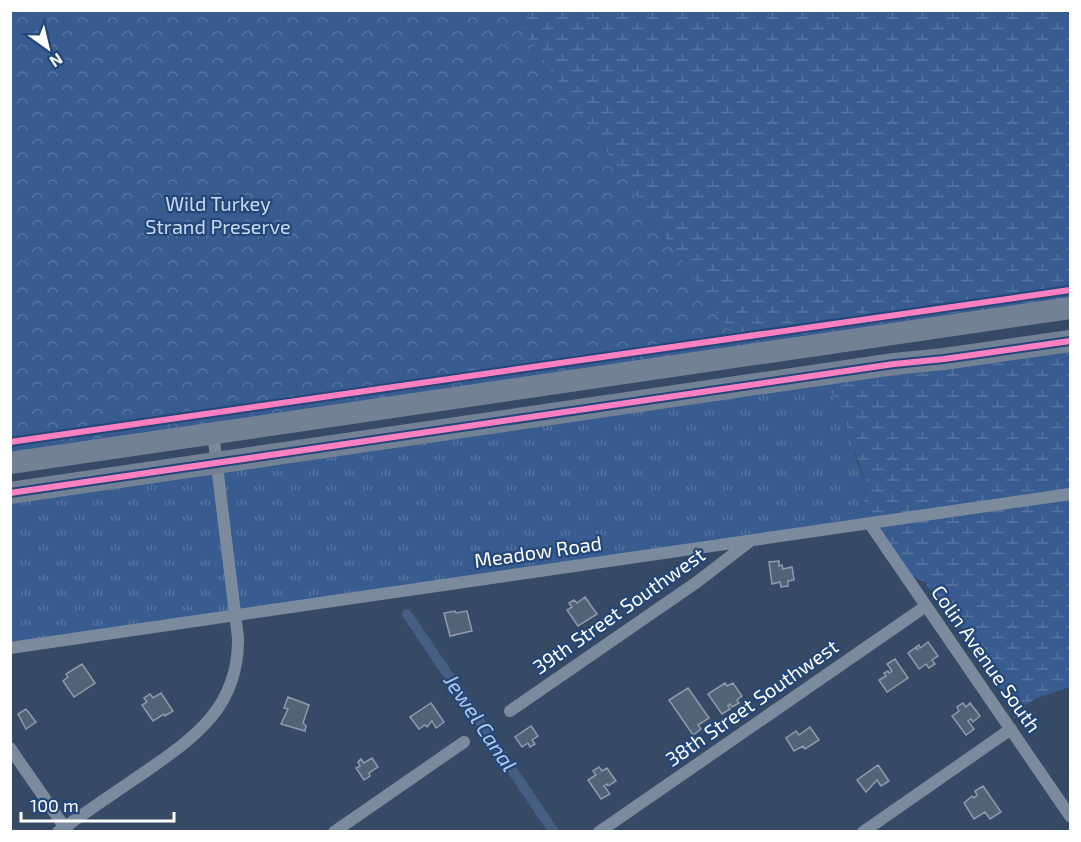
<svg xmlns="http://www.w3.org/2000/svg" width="1081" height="842" viewBox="0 0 1081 842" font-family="'Exo 2',sans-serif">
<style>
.grass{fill:url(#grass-tufts)}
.forest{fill:url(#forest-firs)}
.wetland{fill:url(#wetland-marsh)}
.park{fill:url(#park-crowns)}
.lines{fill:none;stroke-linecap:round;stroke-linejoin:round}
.canal{stroke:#465e82;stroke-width:10}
.building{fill:#526277;stroke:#8f9bab;stroke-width:1.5}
.street{stroke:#7b8a9c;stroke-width:12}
.highway{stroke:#738194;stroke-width:22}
.cycleway-casing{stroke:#244678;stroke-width:10}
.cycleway{stroke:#ff80c0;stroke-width:6}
.labels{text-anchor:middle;stroke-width:4.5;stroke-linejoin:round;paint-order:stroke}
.park-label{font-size:20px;fill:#c9daf3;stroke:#244678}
.street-label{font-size:20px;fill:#fff;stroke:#244678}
.water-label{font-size:21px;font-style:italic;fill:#b1caec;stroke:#244678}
</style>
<defs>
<pattern id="grass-tufts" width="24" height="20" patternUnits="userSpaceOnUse" patternTransform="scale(1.5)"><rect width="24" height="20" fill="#385c8f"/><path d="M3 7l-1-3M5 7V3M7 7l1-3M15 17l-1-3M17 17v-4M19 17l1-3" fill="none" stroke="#5674a0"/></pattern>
<pattern id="forest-firs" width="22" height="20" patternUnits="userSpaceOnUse" patternTransform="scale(1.5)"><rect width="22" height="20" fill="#385c8f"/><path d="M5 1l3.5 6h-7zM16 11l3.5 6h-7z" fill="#5674a0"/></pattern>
<pattern id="wetland-marsh" width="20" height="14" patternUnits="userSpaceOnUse" patternTransform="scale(1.5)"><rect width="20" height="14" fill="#385c8f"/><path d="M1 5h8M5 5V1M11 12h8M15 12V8" fill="none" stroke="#5674a0"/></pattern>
<pattern id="park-crowns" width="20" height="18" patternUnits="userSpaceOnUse" patternTransform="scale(1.5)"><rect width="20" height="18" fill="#385c8f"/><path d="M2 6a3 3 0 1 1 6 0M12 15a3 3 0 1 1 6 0" fill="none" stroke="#5674a0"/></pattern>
</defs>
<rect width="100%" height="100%" fill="#374a65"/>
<!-- grass -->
<path class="grass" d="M821,381L832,394L846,420L857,462L867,483L864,505L870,517L11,652L10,499Z"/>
<!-- forest -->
<path class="forest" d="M1051,11H1070V22L1057,18Z"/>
<!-- wetland -->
<path class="wetland" d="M996,10L1051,11L1057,18L1070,22V302L733,351L483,11Z
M1070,347V687L1037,698L1023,706L1008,702L963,630L927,586V583L905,574L873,525L864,505L867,483L850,440L846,420L832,394L821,381Z"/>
<!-- park -->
<path class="park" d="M10,11H510L742,348L11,453Z"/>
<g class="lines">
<!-- canal -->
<path class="canal" d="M407,614L554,832"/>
</g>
<!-- building -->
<path class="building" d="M779,561V566L782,565L783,569L792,567L794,580L788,581V586L781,587L780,582L772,584L769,562Z
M585,597L597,614L578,626L567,610L572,607L569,603L574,600L577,603Z
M455,611L456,613L467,611L472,631L450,636L444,613Z
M928,642L938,656L932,660L935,664L929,668L926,664L919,669L908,653L915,648L918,650L916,647L919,645L920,648Z
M895,659L908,678L887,692L879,680L886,676L884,673L888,671L889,673L892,671L887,664Z
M82,664L95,683L74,697L63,681L68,677L66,674Z
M725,683L727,686L733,683L742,696L737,700L739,703L732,707L730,704L728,706L730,709L722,714L708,694Z
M688,688L709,718L698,725L701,729L693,735L669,700Z
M161,693L173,711L165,716L164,714L153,721L142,705L147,702L144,698L150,694L153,698Z
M288,697L309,705L303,723L306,726L305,731L281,724L288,709L284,708Z
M431,703L444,722L436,728L432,721L427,727L425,725L419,729L410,717Z
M963,703L966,707L970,703L980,716L973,722L971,719L968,721L974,729L966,735L952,716L959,711L957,707Z
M26,709L36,722L26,729L18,714Z
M531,726L538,736L532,740L535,744L530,747L528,743L522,747L515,737Z
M810,727L819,740L805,749L803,746L794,751L786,738L796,731L799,735Z
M372,758L378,767L369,773L370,776L364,780L356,768L360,766L358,762L361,759L364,763Z
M878,765L889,781L881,786L877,780L866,792L857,780Z
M599,767L602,771L607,768L616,781L608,786L607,784L604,786L610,794L601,799L588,780L596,775L593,771Z
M983,786L1001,812L990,819L985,812L974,819L964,803L972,796L974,798L977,795L975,791Z"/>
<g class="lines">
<!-- street -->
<path class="street" d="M870,524L1070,816
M10,648L1070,494
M510,711L697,582L749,542
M10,748L68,832
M58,832C86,812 114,793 142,774C194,738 239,708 238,638L213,433
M334,832L464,742
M599,832L926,606
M863,832L1011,729"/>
<!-- highway -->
<path class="highway" d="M10,463L1070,308
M10,493L894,364L944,359L1070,341"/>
<!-- cycleway casing -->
<g class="cycleway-casing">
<path id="cycleway" d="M10,442L1070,290
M10,493L894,364L944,359L1070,341"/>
</g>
<!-- cycleway -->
<use href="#cycleway" class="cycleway"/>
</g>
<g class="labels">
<!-- park labels -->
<g class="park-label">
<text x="218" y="211">Wild Turkey<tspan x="218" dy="23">Strand Preserve</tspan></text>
</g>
<!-- street labels -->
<g class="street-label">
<text transform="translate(538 552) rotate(-8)" y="7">Meadow Road</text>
<text transform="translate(619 611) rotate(-35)" y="7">39th Street Southwest</text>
<text transform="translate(986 659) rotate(55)" y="7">Colin Avenue South</text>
<text transform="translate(752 703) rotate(-35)" y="7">38th Street Southwest</text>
</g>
<!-- water labels -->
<g class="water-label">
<text transform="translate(480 723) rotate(56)" y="7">Jewel Canal</text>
</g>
</g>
<!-- border -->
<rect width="1081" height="842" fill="none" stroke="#ffffff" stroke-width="24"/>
<!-- north arrow -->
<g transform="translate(48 48) rotate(146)" stroke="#244678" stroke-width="4.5" paint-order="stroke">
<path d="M0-4.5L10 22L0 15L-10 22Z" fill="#ffffff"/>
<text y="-9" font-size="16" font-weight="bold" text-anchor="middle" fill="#ffffff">N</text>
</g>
<!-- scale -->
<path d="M21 812v9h153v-9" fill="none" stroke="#ffffff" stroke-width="3"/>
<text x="30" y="812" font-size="18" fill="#ffffff" stroke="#244678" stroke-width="4.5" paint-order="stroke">100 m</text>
</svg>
